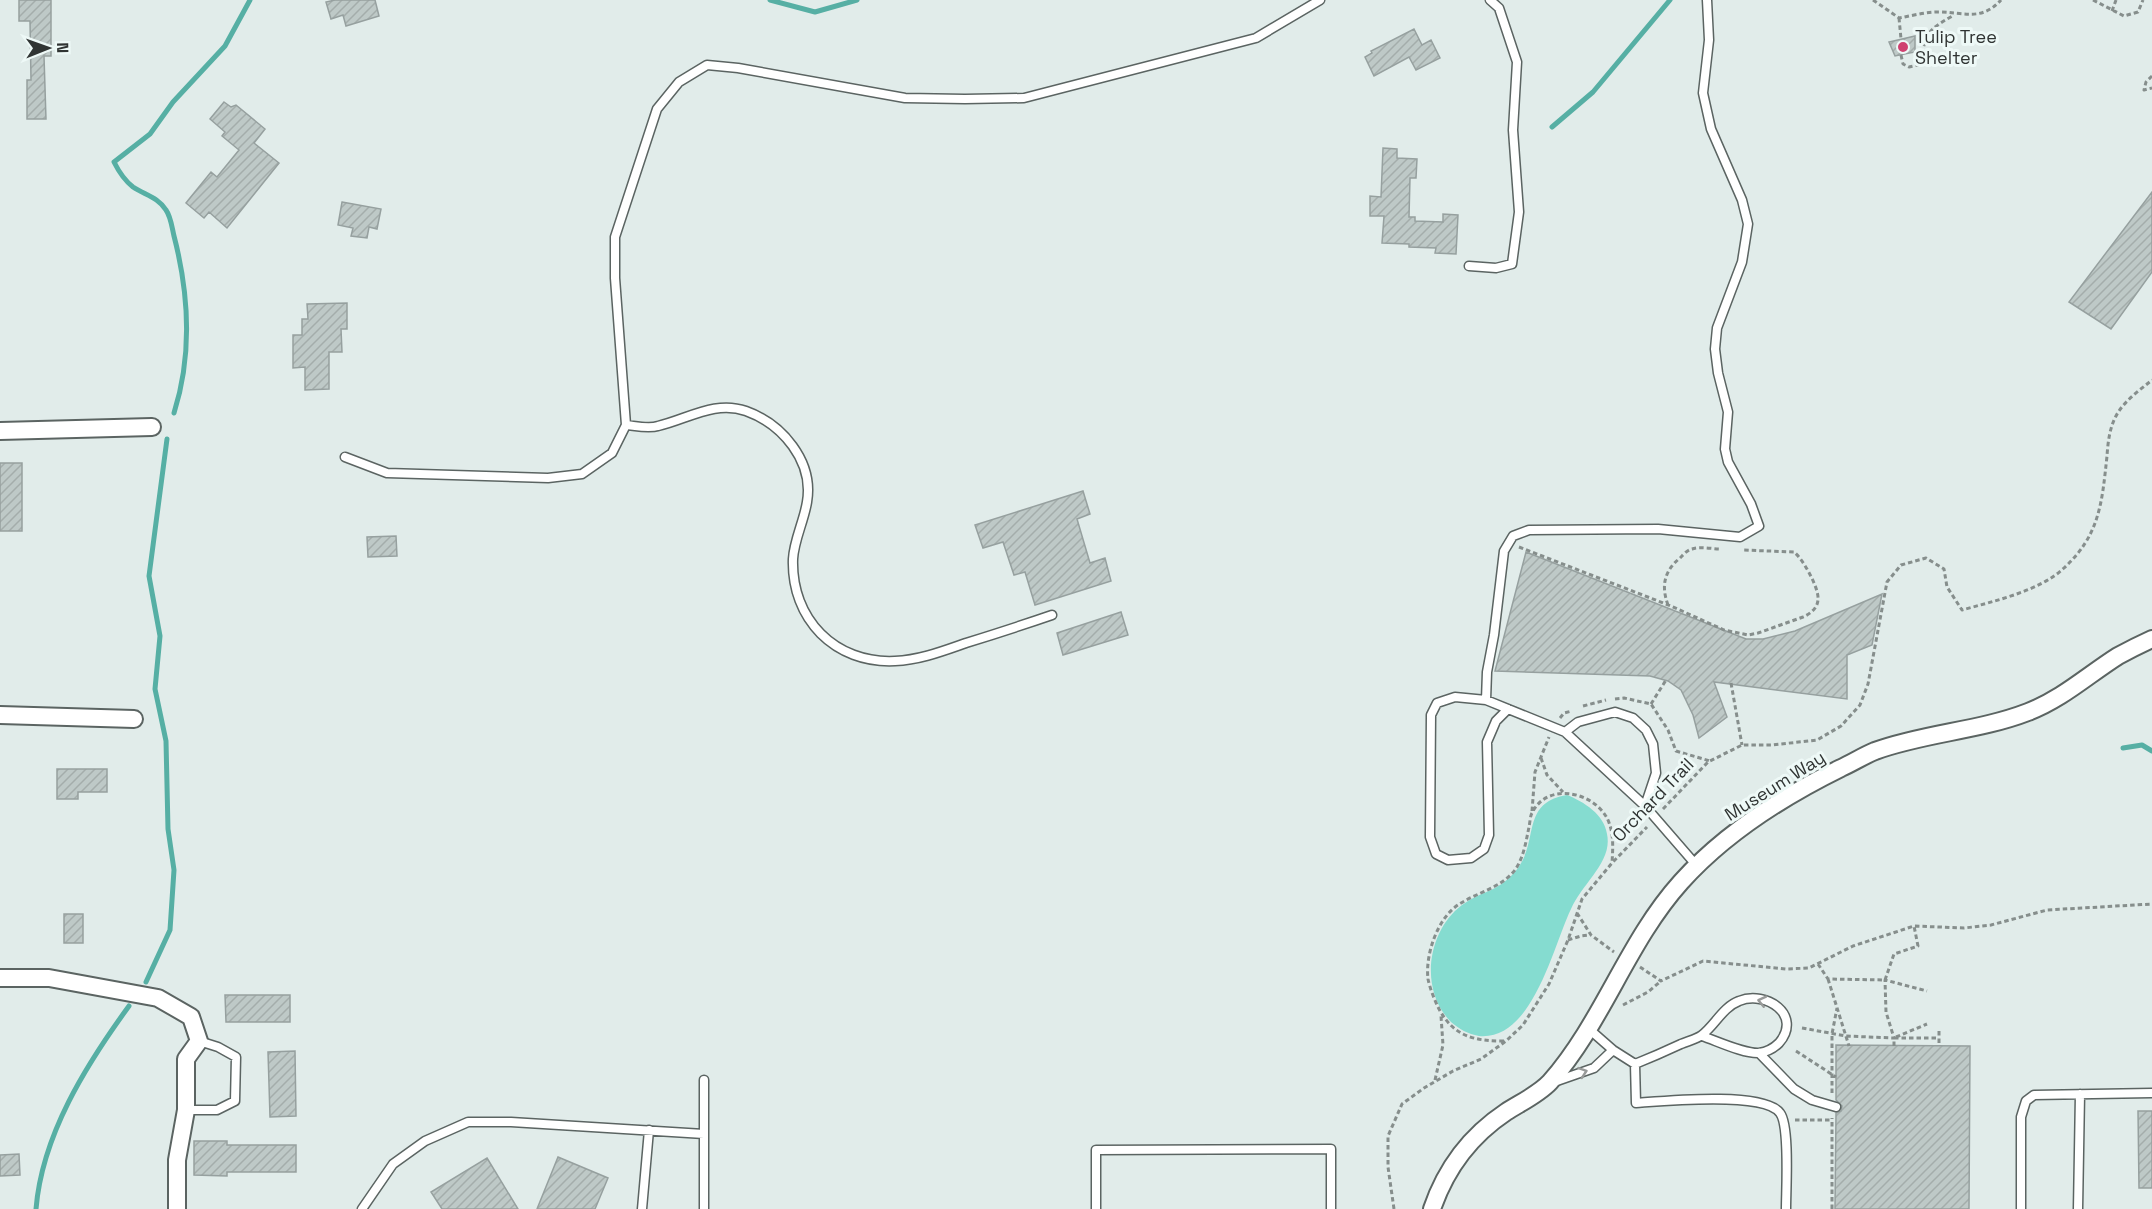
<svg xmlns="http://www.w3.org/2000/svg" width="2152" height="1209" viewBox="0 0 2152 1209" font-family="'Space Grotesk',sans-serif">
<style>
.green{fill:#85dcd0}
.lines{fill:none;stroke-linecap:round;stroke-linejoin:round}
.stream{stroke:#56afa4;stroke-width:5}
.building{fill:url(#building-hatch);stroke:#96a09f;stroke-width:1.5}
.service-casing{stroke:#5b6462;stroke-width:11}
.minor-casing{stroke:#5b6462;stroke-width:20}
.path{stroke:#868e8c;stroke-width:3;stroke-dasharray:4.5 3;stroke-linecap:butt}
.service{stroke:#fff;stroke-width:8}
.minor{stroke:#fff;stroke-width:16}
.oneway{stroke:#989a99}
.poi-dot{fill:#cf4170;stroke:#eef9f7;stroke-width:2}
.labels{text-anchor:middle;stroke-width:6;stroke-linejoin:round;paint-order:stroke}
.poi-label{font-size:18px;fill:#303433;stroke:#eef9f7;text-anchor:start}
.street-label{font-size:18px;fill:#303433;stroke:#eef9f7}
</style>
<defs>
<pattern id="building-hatch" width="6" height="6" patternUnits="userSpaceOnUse" patternTransform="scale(1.5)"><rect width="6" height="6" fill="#bec9c7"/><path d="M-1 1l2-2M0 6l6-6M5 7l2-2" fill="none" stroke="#a4adab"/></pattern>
</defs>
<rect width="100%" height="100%" fill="#e1ecea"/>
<!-- green -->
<path class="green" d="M1567,795C1584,802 1604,814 1607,834C1613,862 1582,883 1571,909C1553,946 1533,1041 1479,1036C1468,1034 1459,1029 1451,1022C1419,990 1427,931 1462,905C1483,890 1500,892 1518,868C1539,839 1521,803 1567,795Z"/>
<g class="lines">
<!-- stream -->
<path class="stream" d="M770,0L815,12L857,0
M1552,127L1593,92L1670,0
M174,413C192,356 189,294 174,236C172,228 171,217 166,210C158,197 145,195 133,187C124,180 119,172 114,162L150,134L173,102L225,46L250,0
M2123,748L2142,745L2152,751
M146,982L170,930L174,870L168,829L166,741L155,689L160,636L149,576L167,439
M36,1209C42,1135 86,1065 129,1006"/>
</g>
<!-- building -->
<path class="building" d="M19,0H51V56H44L46,119H27V80H31L30,21H19Z
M335,0H375L379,16L346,26L343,15L331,19L326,2Z
M1414,29L1422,45L1431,40L1440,58L1416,70L1409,57L1374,76L1365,57L1372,53L1371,51Z
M1915,36V52L1895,56L1889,42Z
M224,102L231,107L236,105L265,129L254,143L279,163L227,228L209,212L204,218L186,203L211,172L217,177L239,150L222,136L225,132L210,119Z
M1383,148L1397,149V158L1417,159L1416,178H1410L1409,217H1415V221L1443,222V214L1458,215L1456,254L1435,253L1436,248L1409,247V244L1382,243L1384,216H1370V196L1381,197Z
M2152,192V272L2111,329L2069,302Z
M342,202L381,209L377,229L369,227L367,238L351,236L353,228L338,225Z
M347,303V329H341L342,352H329V389L305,390V367L293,368V335H302V319H308L307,304Z
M0,463H22V531H0Z
M1083,491L1090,514L1077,519L1090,563L1105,558L1111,581L1035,605L1025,572L1014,575L1003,542L983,548L975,525Z
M396,536L397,556L368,557L367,537Z
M1526,552L1746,639H1763L1795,631L1882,594L1872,645L1847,655V699L1714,682L1727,717L1699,738L1693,715L1681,690L1668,681L1650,676L1495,671Z
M1121,612L1128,635L1063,655L1057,633Z
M57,769H107V792H78V799H57Z
M64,914H83V943H64Z
M225,995H290V1022H226Z
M1836,1045L1970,1046L1969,1209H1835L1836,1113L1841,1111L1842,1106L1836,1100Z
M295,1051L296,1116L270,1117L268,1052Z
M2138,1111H2152V1188H2139Z
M194,1141H227V1145H296V1172H227V1176L194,1175Z
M19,1154L20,1175L0,1176V1155Z
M558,1157L608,1178L595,1209H537Z
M487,1158L518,1209H442L431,1192Z"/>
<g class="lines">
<!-- service casing -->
<g class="service-casing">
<path id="service" d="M1469,266L1496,268L1512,264L1519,212L1513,130L1517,62L1499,8L1490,0
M626,425C636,426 649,429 658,426C688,419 715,400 746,411C782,424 814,461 807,502C804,521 794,540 793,559C791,619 835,664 895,661C920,660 943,651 966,643C995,634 1023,625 1052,615
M345,457L387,473L548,478L582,474L612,453L626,425L615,278V237L657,109L679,82L707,65L738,68L905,98L965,99L1024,98L1256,38L1320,0
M1486,700L1487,672L1494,635L1504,551L1513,536L1529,530L1658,529L1740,537L1759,526L1751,504L1728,462L1725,449L1728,412L1718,373L1715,349L1717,328L1742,262L1748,224L1742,200L1711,129L1703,93L1709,40L1707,0
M1508,709L1496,721L1487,742L1489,835L1484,849L1471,858L1448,860L1436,854L1430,837L1431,715L1437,703L1455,697L1486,700L1565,732
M1645,806L1565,732L1578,722L1615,712L1633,718L1646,730L1653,744L1656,773L1645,806L1697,866
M1589,1029L1613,1050L1635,1064L1636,1103C1664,1101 1764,1091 1780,1113C1790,1126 1786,1189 1786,1209
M1759,1053L1794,1089L1812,1100L1836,1107
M1635,1064C1650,1058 1666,1051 1681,1044C1688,1041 1697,1039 1702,1035C1715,1025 1723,1007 1739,1001C1766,990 1803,1015 1779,1043C1774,1048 1766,1052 1759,1053C1744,1054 1717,1041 1702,1036
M1554,1082L1594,1068L1613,1050
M186,1110H217L235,1101L236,1057L218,1047L199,1041
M704,1134V1080
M362,1209L393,1164L425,1141L468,1122H511L704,1134V1209
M642,1209L649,1130
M1096,1209V1150L1331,1149V1209
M2021,1209V1117L2026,1101L2034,1095L2152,1093
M2078,1209L2080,1094"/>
</g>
<!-- minor casing -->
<g class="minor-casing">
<path id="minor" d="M0,431L152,427
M0,715L134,719
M0,978H49L158,998L191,1017L199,1041L186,1059V1110L177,1160V1209
M1432,1209C1446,1168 1470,1136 1506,1112C1520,1103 1539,1094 1550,1082C1603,1022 1627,942 1681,882C1725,833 1782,797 1841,768C1852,763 1863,756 1875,751C1924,733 1979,731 2028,712C2062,699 2088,675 2118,656C2129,650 2141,644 2152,639"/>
</g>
<!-- path -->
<path class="path" d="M1873,0L1899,18C1911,16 1925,12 1938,12C1963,12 1981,22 2001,0
M2093,0L2124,16L2138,12L2143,0
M2112,11L2116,0
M1899,18L1901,39
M1901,55L1903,64L1909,67L1918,65C1924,56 1922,46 1927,37C1931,27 1946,20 1954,15
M2152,76L2146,82L2144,90L2152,88
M1519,547L1671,606L1724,630L1748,635L1758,633L1803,617C1810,614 1818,608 1818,599C1819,588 1803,559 1794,552L1743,550
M1668,605C1661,586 1664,571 1680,558C1683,555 1687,550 1692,549C1700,546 1712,549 1721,549
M1731,683L1742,745
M1615,699L1624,698L1651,704L1668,730L1676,751L1710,761
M1651,704L1666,680
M1583,706L1606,700
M1560,718L1564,713L1572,711
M1541,758L1547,775L1563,792
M1663,809L1708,762L1742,745H1772L1817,740L1841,726L1860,705L1868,684L1887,582L1901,565L1926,558L1944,569L1947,587L1962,610C1994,601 2040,591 2064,568C2100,535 2102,502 2107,456C2108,441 2110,424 2119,411C2127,399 2141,389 2152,380
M1532,811L1535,772L1549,737
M1577,913L1591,935L1614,952
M1568,940L1581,936L1590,935
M1818,964L1828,979L1885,980L1894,954L1918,946L1914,926
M1640,967L1661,981L1703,961L1786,969L1809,968L1853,946L1914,926L1964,928L1991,925L2047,910L2152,904
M1828,979L1849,1046
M1623,1005L1648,992L1661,981
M1802,1028L1846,1036L1894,1038L1886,1012L1885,980L1927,991
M1939,1031V1046
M1896,1037L1927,1024
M1894,1038H1939
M1504,1041C1475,1041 1454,1037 1439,1009C1435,1001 1430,989 1428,979C1425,954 1438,916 1461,903C1479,892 1502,887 1515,870C1524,857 1526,841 1529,827C1530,823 1530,816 1532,813C1547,782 1592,791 1607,818C1614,832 1613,847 1612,863
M1894,1046V1038
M1796,1051L1836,1077
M1435,1080L1443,1045L1441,1016
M1832,1093V1034L1837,1008
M1795,1120H1832
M1394,1209L1388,1167V1136L1402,1104L1424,1088L1453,1071L1481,1059L1506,1041L1523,1025L1549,984L1568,940L1582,899L1612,863L1647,827
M1832,1209V1118"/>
<!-- service -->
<use href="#service" class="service"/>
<!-- minor -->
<use href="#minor" class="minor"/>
</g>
<!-- one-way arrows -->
<defs><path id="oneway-chevron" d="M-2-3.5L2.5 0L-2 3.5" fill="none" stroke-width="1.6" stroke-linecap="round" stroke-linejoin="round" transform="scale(1.5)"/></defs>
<g class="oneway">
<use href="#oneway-chevron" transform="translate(1762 1001) rotate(-167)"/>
<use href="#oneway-chevron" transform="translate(1583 1072) rotate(-19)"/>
</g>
<!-- markers -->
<circle class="poi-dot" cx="1903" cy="47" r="6"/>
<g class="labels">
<!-- poi labels -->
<g class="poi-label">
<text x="1915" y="43">Tulip Tree<tspan x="1915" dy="21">Shelter</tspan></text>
</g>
<!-- street labels -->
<g class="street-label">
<text transform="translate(1775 786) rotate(-32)" y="6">Museum Way</text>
<text transform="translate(1653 800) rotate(-46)" y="6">Orchard Trail</text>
</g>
</g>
<!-- north arrow -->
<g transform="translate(48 48) rotate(89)" stroke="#eef9f7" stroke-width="4.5" paint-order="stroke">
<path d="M0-4.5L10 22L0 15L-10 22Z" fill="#303433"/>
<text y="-9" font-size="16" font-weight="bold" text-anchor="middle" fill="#303433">N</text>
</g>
</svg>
